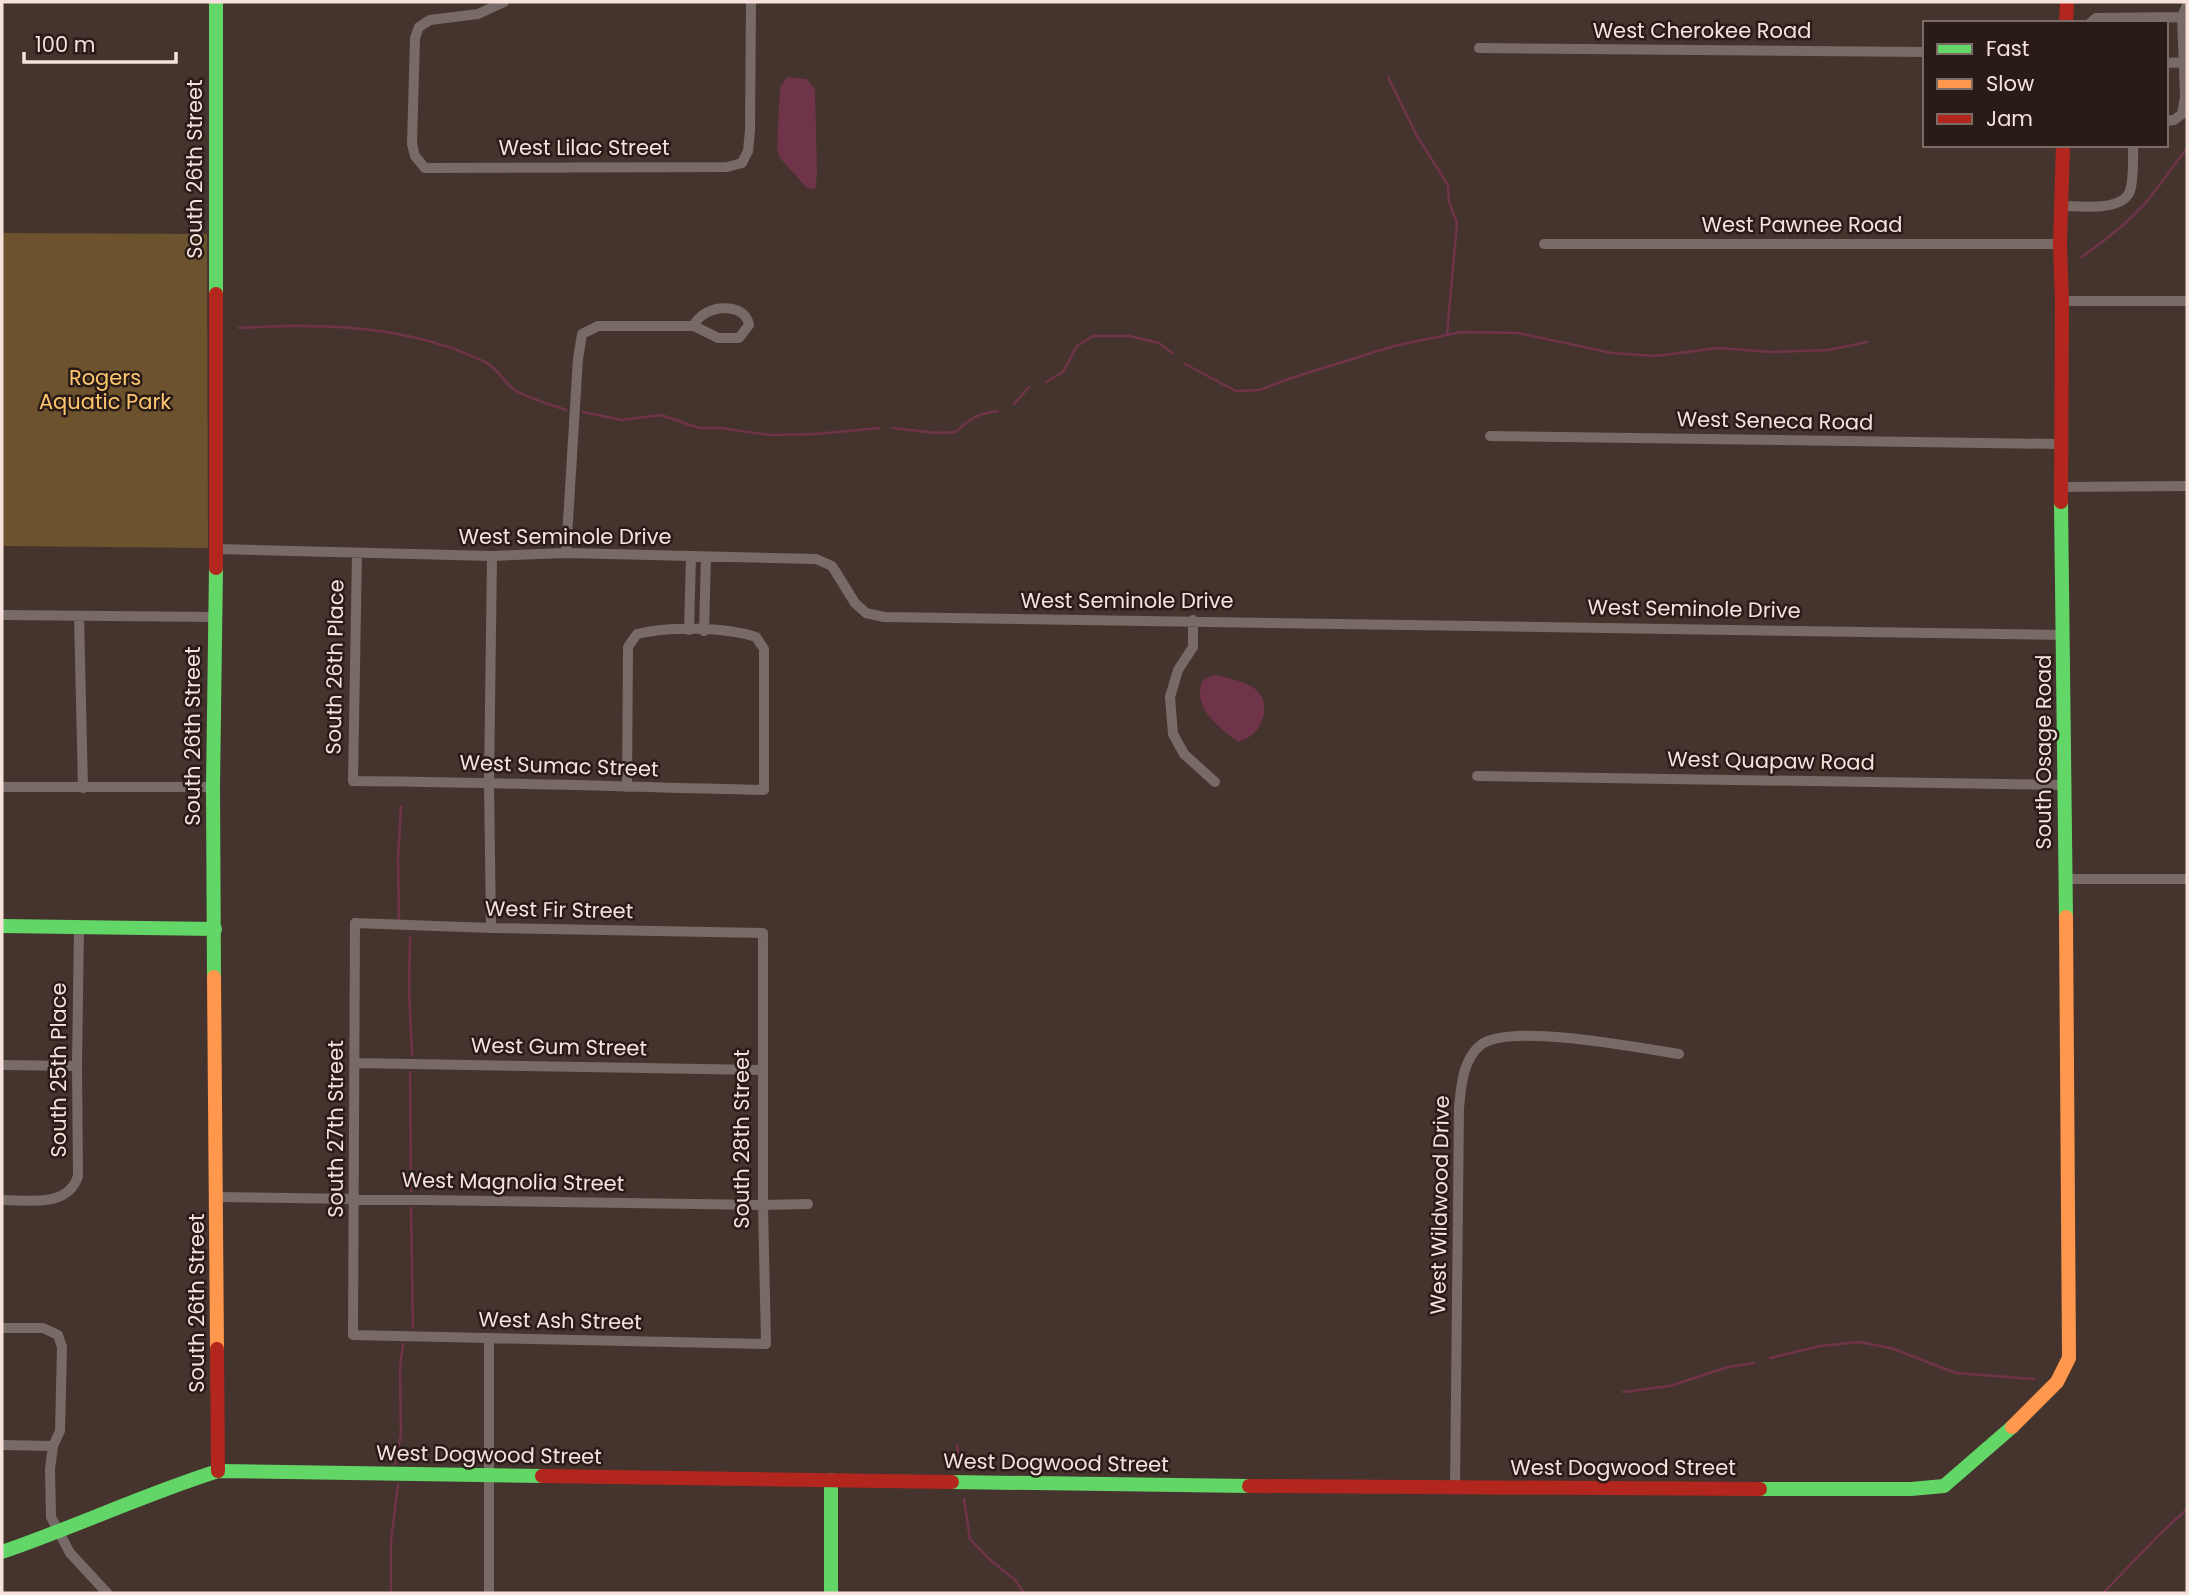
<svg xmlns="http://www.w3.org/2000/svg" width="2189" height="1595" viewBox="0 0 2189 1595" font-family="Poppins,sans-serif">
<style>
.green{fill:#6c532e}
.water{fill:#70344a}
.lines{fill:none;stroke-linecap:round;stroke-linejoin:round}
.stream{stroke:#70344a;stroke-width:2.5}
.street{stroke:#786a66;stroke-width:10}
.fast{stroke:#63d668;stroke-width:14}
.slow{stroke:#ff974d;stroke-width:14}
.jam{stroke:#b3261e;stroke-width:14}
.labels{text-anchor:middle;stroke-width:5;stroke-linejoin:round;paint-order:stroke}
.street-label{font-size:21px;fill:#f6e2db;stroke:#291b17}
.park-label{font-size:21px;fill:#fec76d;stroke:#291b17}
</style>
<rect width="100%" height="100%" fill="#45332e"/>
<!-- green -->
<path class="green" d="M2,233L207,234L208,548L2,546Z"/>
<!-- water -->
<path class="water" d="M787,77L807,79L815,90L817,175L815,189L807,188L780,158L777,149L780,88Z
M1214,675C1228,678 1252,682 1260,694C1269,706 1263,725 1253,734C1249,738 1242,740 1238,742C1217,725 1193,710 1202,681Z"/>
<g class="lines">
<!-- stream -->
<path class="stream" d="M1388,77L1417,136L1448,185L1449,202L1457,223L1447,334
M2082,257C2105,240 2127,224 2146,202C2161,185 2172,166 2187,149
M239,328C321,323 410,325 485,362C498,368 504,383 516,391C530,399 550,404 566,410
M1185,364L1236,391L1260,390L1291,378L1394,346L1461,332L1518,333L1612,353L1655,356L1718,348L1771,352L1829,350L1867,342
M1046,382L1063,372L1077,346L1093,336H1129L1159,343L1172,353
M1014,404L1029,387
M583,412L622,420L661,415L699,428H720L770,435L816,434L879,428
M893,428L935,433L956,432C970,418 979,413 998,411
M399,919L398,859L401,807
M410,937L409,992L412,1055
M410,1072L411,1191
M411,1208L413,1328
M1770,1358L1820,1346L1859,1342L1891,1348L1956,1373L2034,1379
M1623,1392L1670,1386L1728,1367L1754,1363
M957,1446L961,1469
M395,1464L401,1435L400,1368L403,1344
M964,1499L970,1539L988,1558L1015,1580L1024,1593
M391,1593V1541L398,1484
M2103,1593L2161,1533L2187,1509"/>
<!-- street -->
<path class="street" d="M504,2L478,14L430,20L419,27L415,38L412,144L415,156L425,168L727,167L742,163L748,151L750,130L751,2
M2090,23L2096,18L2182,17
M1479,48L1925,52
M2166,63L2187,62
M2166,121L2174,120L2182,114L2185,97L2182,17L2187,5
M2061,206C2080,206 2122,212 2130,191C2134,178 2133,159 2133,145
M1544,244H2060
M2062,301H2187
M1490,436L2060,444
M2061,487L2187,486
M216,549L492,556L566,553L816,559L832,566L855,603L866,613L884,617L2064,635
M357,553L353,781C490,782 627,787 764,790V649L756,637C725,627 669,626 637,634L628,647L627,787
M566,553L578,359L582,334L598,326H694L718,338H739L749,325C745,300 701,305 694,326
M2,615L215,617
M79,616L83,788
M1193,620V647L1178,670L1170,697L1173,734L1184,754L1215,782
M689,630L691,557
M704,631L706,557
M1477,776L2064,785
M2,787H213
M2066,879H2187
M355,923L491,928L763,933V1205L766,1344L353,1335Z
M491,928L489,782L492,556
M355,1063L762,1070
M2,1065L77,1066
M217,1197L763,1205L808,1204
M2,1200C29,1200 68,1208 78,1176L77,1066L79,927
M2,1328H43L58,1335L62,1347L60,1431L53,1446L50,1469L51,1517L70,1553L107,1593
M2,1445L53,1446
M1455,1488L1459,1108C1461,1085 1463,1058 1482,1044C1513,1023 1640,1048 1679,1054
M489,1593V1339"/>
<!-- fast -->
<path class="fast" d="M216,2V294
M2061,502L2066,917
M2,926L215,929
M214,977L213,787L216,568
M831,1480V1593
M952,1482L1249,1486
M1760,1489H1911L1944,1486L2012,1427
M2,1552C75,1527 145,1494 218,1471L542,1476"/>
<!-- slow -->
<path class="slow" d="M214,977L217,1349
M2012,1427L2057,1382L2069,1358L2066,917"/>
<!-- jam -->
<path class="jam" d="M2066,23L2067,2
M2061,502L2062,301L2060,244L2063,145
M216,568V294
M217,1349L218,1471
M542,1476L952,1482
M1249,1486L1760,1489"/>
</g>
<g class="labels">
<!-- street labels -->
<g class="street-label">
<text x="1702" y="38">West Cherokee Road</text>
<text x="584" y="155">West Lilac Street</text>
<text transform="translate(195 169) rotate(-90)" y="7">South 26th Street</text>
<text x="1802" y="232">West Pawnee Road</text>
<text transform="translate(1775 421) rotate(1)" y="7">West Seneca Road</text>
<text x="565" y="544">West Seminole Drive</text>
<text x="1127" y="608">West Seminole Drive</text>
<text transform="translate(1694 609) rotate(1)" y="7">West Seminole Drive</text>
<text transform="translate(335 667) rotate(-89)" y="7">South 26th Place</text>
<text transform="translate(193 736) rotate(-90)" y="7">South 26th Street</text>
<text transform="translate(2044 752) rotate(-90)" y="7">South Osage Road</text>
<text transform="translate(1771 761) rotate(1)" y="7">West Quapaw Road</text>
<text transform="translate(559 766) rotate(2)" y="7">West Sumac Street</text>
<text transform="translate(559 910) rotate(1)" y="7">West Fir Street</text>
<text transform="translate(559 1047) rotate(1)" y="7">West Gum Street</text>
<text transform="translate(59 1070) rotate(-90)" y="7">South 25th Place</text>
<text transform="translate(336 1129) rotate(-90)" y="7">South 27th Street</text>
<text transform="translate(742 1139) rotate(-90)" y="7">South 28th Street</text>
<text transform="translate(513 1182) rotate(1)" y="7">West Magnolia Street</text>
<text transform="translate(1440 1205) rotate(-89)" y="7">West Wildwood Drive</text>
<text transform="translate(197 1303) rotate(-90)" y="7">South 26th Street</text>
<text transform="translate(560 1321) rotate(1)" y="7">West Ash Street</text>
<text transform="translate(489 1455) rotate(1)" y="7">West Dogwood Street</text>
<text transform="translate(1056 1463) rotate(1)" y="7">West Dogwood Street</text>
<text x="1623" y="1475">West Dogwood Street</text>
</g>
<!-- park labels -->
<g class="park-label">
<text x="105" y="385">Rogers<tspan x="105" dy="24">Aquatic Park</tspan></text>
</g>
</g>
<!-- border -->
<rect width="2189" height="1595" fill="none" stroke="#f6e2db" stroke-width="7"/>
<!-- legend -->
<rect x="1923" y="21" width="245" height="126" fill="#291b17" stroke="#7b6b65" stroke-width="2"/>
<rect x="1937" y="44" width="35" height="10" fill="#63d668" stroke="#7b6b65" stroke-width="2"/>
<text x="1986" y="56" font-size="21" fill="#f6e2db">Fast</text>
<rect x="1937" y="79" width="35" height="10" fill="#ff974d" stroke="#7b6b65" stroke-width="2"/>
<text x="1986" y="91" font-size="21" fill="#f6e2db">Slow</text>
<rect x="1937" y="114" width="35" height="10" fill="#b3261e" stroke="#7b6b65" stroke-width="2"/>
<text x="1986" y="126" font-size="21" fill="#f6e2db">Jam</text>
<!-- scale -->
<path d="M24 52v10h152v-10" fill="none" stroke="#f6e2db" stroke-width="3.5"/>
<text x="35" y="52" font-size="21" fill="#f6e2db" stroke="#291b17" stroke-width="5" paint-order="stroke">100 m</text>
</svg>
